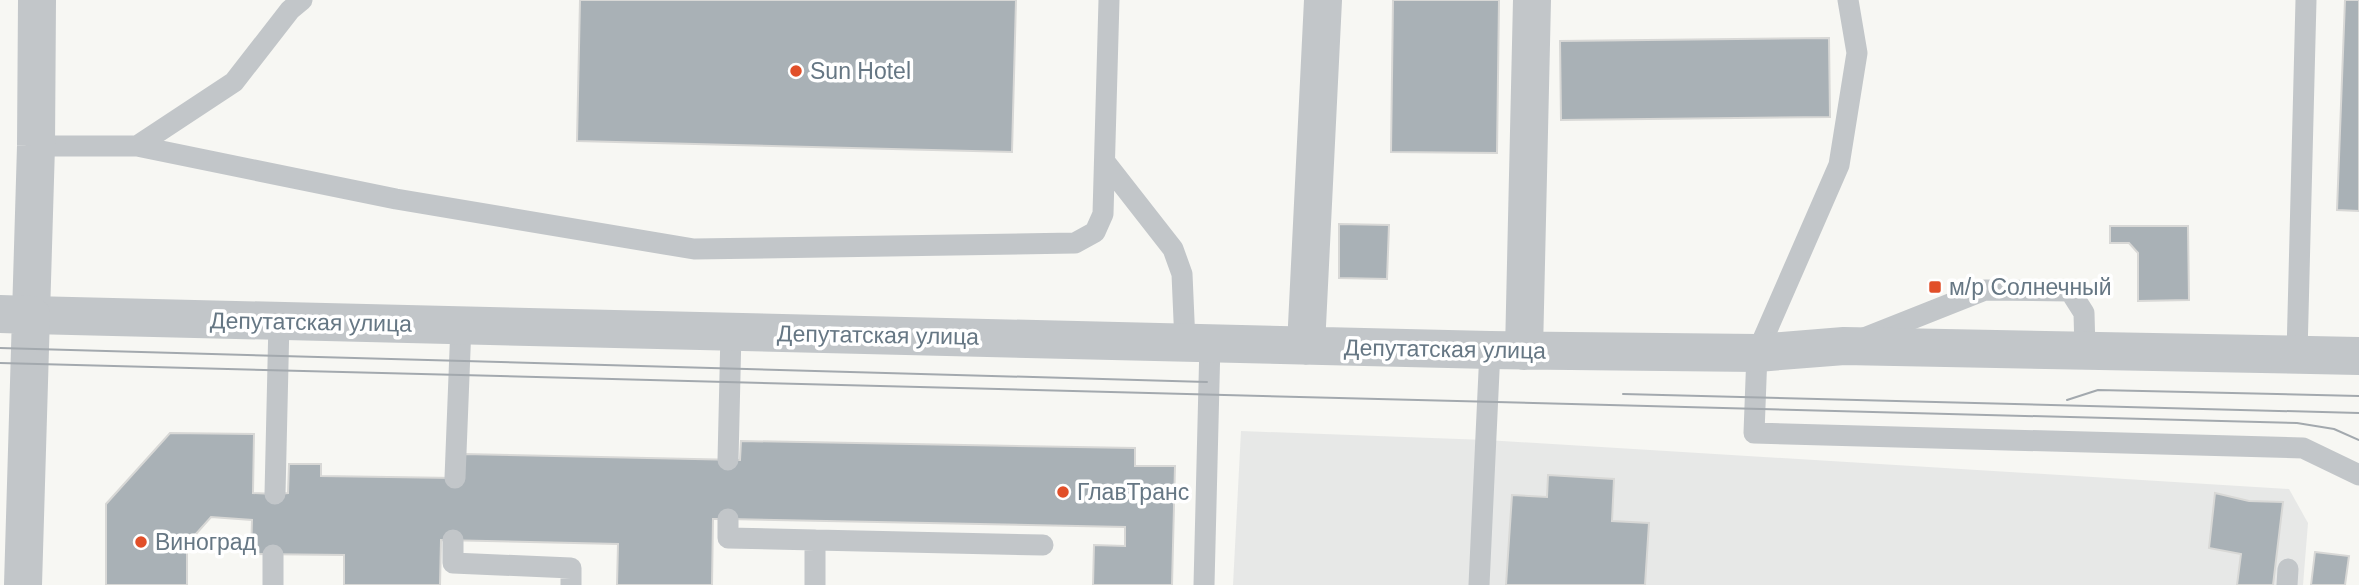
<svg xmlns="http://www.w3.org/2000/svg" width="2359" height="585" viewBox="0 0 2359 585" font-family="Arial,sans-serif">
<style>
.built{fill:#e7e8e7}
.building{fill:#a9b1b6;stroke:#d8d8d6;stroke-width:2}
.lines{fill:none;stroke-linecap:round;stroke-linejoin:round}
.service{stroke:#c2c6c9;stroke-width:21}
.minor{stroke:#c2c6c9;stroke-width:38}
.tertiary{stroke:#c2c6c9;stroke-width:38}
.tram{stroke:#a3a9ae;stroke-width:2}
.poi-dot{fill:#e14f29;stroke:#fff;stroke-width:2.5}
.labels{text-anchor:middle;stroke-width:7;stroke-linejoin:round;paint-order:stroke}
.poi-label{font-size:23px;fill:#667784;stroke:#fff;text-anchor:start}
.street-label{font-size:23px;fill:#667784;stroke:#fff}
</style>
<rect width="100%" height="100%" fill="#f7f7f3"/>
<!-- built -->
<path class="built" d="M1241,431L1486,440L2289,489L2308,523L2303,585H1233Z"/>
<!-- building -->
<path class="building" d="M580,0H1016L1012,152L577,141Z
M1393,0H1499L1497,153L1391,152Z
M2345,0H2359V211L2337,210Z
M1829,38L1830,117L1561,120L1560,41Z
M1339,224L1389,225L1387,279L1339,278Z
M2110,226H2188L2189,300L2138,301V253L2129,243H2110Z
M170,433L254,434L253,493L275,494L288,493L289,464H321V476L455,478L464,454L740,460L741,441L1135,448V466H1175L1172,585H1093L1094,545L1125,546V527L728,519H713L712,585H617L618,544L441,540L440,585H344V555L251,554L252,520L211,517L187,544V585H106V504Z
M1548,475L1614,479L1612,521L1649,523L1645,585H1506L1512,495L1547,497Z
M2215,493L2249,501L2283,502L2273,585H2237L2241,554L2209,548Z
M2315,552L2349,556L2345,585H2311Z"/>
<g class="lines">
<!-- service -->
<path class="service" d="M1848,0L1857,53L1839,165L1757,353L1754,433L2303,448L2359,475
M36,146H137L234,82L290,10L302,0
M137,146L396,199L694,249L1075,243L1095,232L1103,214L1109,0
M1105,162L1173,249L1182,274L1185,343
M1864,338L1985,290L2070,291L2084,313L2085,351
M2297,354L2306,0
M728,460L731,332
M455,478L461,325
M275,494L279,321
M728,519V538L815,540V585
M453,540V563L571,568V585
M815,540L1043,545
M273,585V555
M1204,585L1210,343
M1479,585L1490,350
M2287,585L2288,569"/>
<!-- minor -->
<path class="minor" d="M37,0L36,146L31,315L1490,350L1757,353L1844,346L2359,356
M1306,346L1323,0
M1524,351L1532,0"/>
<!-- tertiary -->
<path class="tertiary" d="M0,314L31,315L23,585"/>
<!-- tram -->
<path class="tram" d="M0,348L1207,382
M0,363L2297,423L2334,429L2359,440
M1623,394L2359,413
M2067,400L2098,390L2359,396"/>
</g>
<!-- markers -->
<g class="poi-dot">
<circle cx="796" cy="71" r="7"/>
<rect x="1928" y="280" width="14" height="14" rx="3.5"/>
<circle cx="1063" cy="492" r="7"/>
<circle cx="141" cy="542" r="7"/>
</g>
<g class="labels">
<!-- poi labels -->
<g class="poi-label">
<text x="810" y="79">Sun Hotel</text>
<text x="1949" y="295">м/р Солнечный</text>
<text x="1077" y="500">ГлавТранс</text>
<text x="155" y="550">Виноград</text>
</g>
<!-- street labels -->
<g class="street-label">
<text transform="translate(311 322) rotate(1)" y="8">Депутатская улица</text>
<text transform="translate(878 335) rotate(1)" y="8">Депутатская улица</text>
<text transform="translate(1445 349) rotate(1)" y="8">Депутатская улица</text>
</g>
</g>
</svg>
